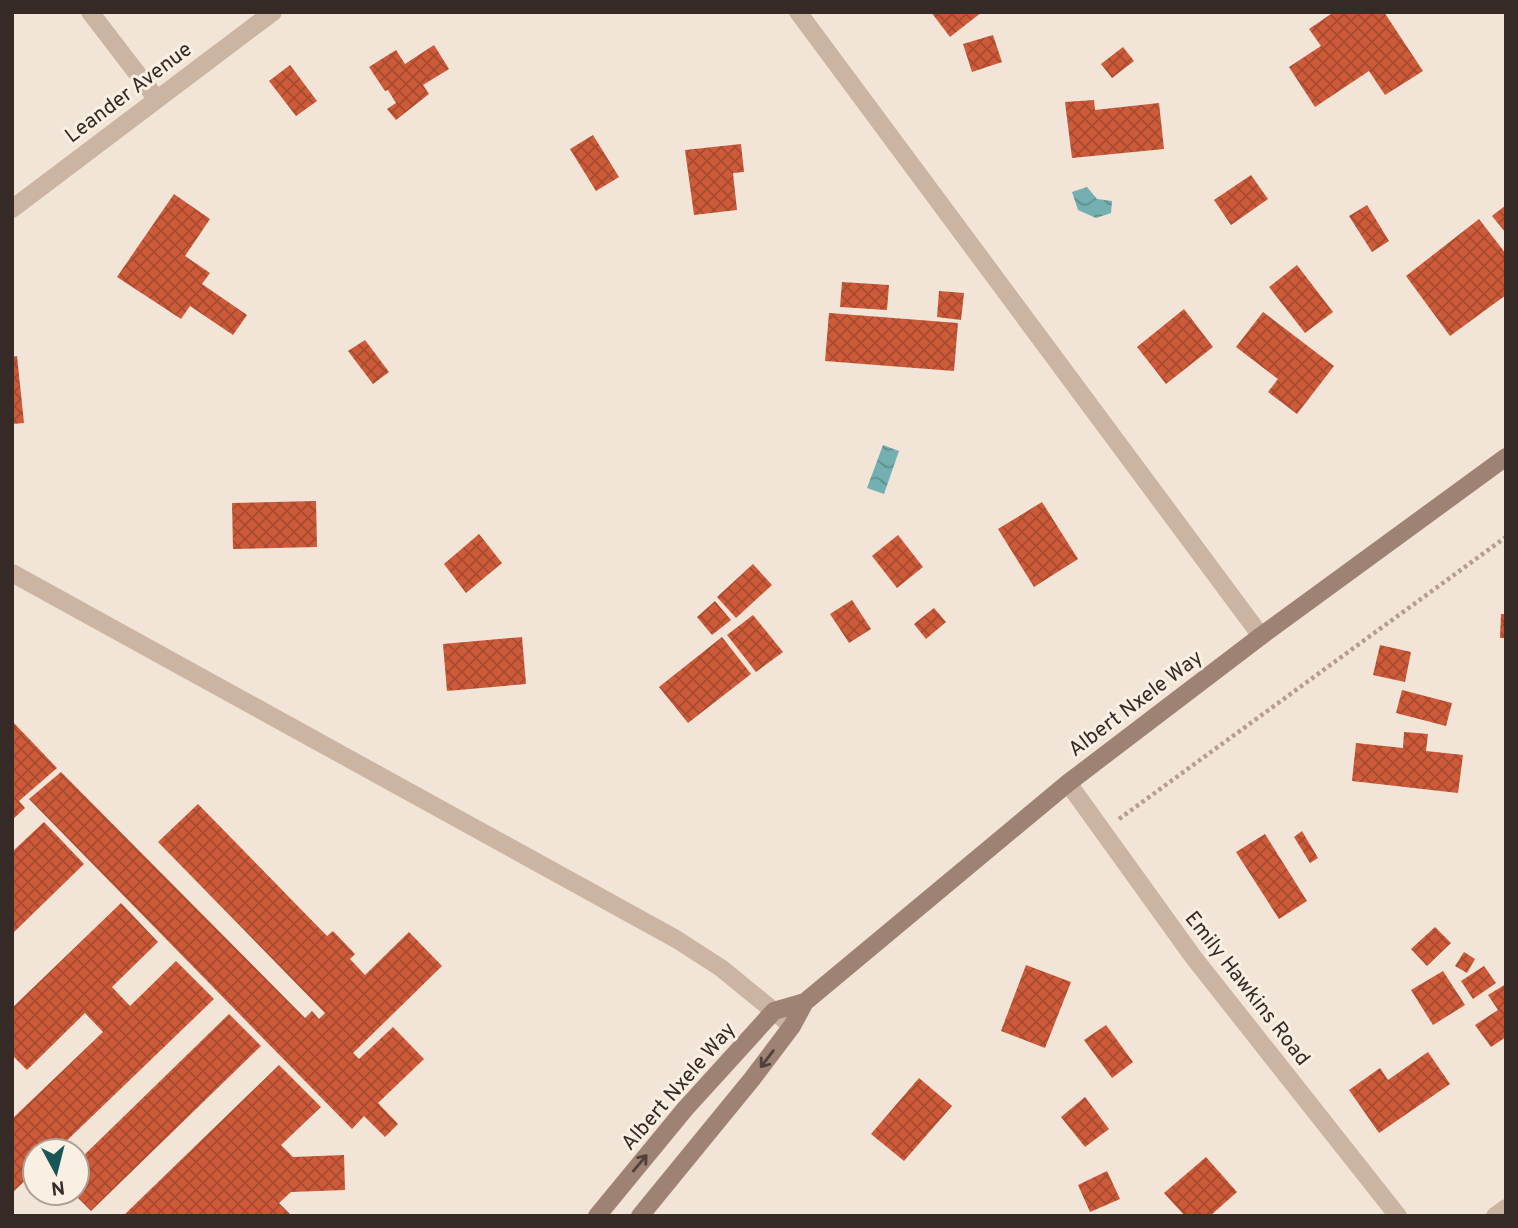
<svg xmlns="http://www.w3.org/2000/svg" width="1518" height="1228" viewBox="0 0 1518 1228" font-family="Overpass,sans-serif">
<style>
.water{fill:url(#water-waves)}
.building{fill:url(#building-cross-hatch)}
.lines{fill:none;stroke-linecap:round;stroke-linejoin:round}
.path{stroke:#b69d8c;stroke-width:4.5;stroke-dasharray:3.5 3.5;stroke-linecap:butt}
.minor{stroke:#cbb4a2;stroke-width:18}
.secondary{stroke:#9e8274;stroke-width:18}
.oneway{stroke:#4f4039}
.labels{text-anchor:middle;stroke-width:6;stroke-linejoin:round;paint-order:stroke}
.street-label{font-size:21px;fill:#352a25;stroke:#faefe3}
</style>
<defs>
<pattern id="water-waves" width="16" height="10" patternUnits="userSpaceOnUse" patternTransform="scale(1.75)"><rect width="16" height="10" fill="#74b0b1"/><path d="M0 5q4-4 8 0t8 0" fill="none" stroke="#608f90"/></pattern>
<pattern id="building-cross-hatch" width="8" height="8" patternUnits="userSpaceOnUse" patternTransform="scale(1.75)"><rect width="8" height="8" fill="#cd5a39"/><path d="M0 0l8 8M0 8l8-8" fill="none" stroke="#a74b30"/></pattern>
</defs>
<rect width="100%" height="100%" fill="#f2e4d6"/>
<!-- water -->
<path class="water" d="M1087,187L1097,199L1112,201L1111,213L1096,218L1078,210L1072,192Z
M883,445L899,451L884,494L867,488Z"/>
<!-- building -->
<path class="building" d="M931,12H982L950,37Z
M1334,12H1384L1423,71L1385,95L1369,71L1315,107L1289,67L1321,46L1309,29Z
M993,35L1002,62L972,72L963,44Z
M434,45L449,69L423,85L429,94L396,120L387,109L396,103L388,90L385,91L369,67L396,50L405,64Z
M1123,47L1134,61L1112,78L1101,64Z
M290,65L317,101L296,116L269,81Z
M1094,100L1095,110L1159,103L1164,149L1072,158L1065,102Z
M593,135L619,177L596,191L570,149Z
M741,144L744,172L733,173L737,210L694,215L685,150Z
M1251,175L1268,199L1231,225L1214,200Z
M174,194L210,219L185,256L210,273L202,284L247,315L233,335L190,306L181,319L117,277Z
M1367,205L1389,241L1372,252L1349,216Z
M1506,205V233L1492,216Z
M1479,219L1506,254V295L1450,336L1406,276Z
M1297,265L1333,312L1305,333L1269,287Z
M842,282L889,285L887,310L840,307Z
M939,291L964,293L961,320L937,317Z
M1184,309L1213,347L1166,384L1137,347Z
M1263,312L1334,366L1297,414L1268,392L1278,379L1236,347Z
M829,313L958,323L954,371L825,361Z
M365,340L389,372L373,384L348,351Z
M17,356L24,423L12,424V357Z
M316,501L317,547L233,549L232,503Z
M1042,502L1078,559L1034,587L998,529Z
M479,534L502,563L466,593L444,564Z
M898,535L923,567L897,588L872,556Z
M753,564L772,585L736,618L717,597Z
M852,600L871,629L849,643L830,614Z
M715,601L731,620L712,635L697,617Z
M934,608L946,622L926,639L914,624Z
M1501,614H1506V638H1500Z
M753,615L783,652L756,672L727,635Z
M522,637L526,684L447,691L443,644Z
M722,637L751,674L688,723L659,687Z
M1380,645L1411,652L1405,682L1373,675Z
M1402,690L1452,703L1446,726L1396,713Z
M12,721L57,768L19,801L25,808L12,820Z
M1404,732L1428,734L1426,751L1463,755L1458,793L1352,781L1356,743L1403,748Z
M61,772L305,1018L312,1011L319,1019L325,1013L158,842L198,804L327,936L333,931L355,954L350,959L365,975L409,932L442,966L353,1053L359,1059L393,1027L424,1059L378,1103L398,1124L385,1137L364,1116L352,1129L29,799Z
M44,822L84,864L12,934V852Z
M1302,831L1318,858L1310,863L1294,837Z
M1265,834L1307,901L1279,919L1236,852Z
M121,903L158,942L112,987L130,1006L176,961L214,999L56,1151H35V1171L12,1193V1119L103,1032L85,1013L27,1070L12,1055V1008Z
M1435,927L1451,943L1427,966L1411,949Z
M1464,952L1475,959L1467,973L1455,966Z
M1026,965L1071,982L1045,1048L1001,1031Z
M1484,966L1496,983L1473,999L1461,981Z
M1443,971L1465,1005L1433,1025L1411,990Z
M1506,984V1037L1491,1047L1475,1025L1498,1010L1488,995Z
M229,1014L261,1046L91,1211L73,1193H77V1162Z
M1106,1025L1133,1062L1112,1078L1084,1040Z
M1428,1052L1450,1084L1379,1133L1349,1090L1380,1068L1388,1080Z
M279,1065L321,1107L281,1145L293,1157L344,1155L345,1190L291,1192L279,1203L292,1216H123Z
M919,1078L952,1106L904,1161L871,1134Z
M1085,1097L1109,1129L1085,1147L1061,1117Z
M1206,1157L1237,1192L1210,1216H1185L1164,1193Z
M1107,1171L1120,1199L1090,1212L1078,1185Z"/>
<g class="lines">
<!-- path -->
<path class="path" d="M1119,819L1506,537"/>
<!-- minor -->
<path class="minor" d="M90,12L156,98
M798,12L1261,636
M12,209L273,12
M12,573L676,939L721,968L792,1026
M1068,783L1194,958L1398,1216
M1495,1216L1506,1208"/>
<!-- secondary -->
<path class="secondary" d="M597,1216L685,1109L774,1011L805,1002L1068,783L1261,636L1506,457
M640,1216L752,1079L792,1026L805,1002"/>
</g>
<!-- one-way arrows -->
<defs><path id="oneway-shaft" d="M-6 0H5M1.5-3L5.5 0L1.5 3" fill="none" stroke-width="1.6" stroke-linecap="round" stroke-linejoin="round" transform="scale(1.75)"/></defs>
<g class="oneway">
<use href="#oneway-shaft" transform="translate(767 1059) rotate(127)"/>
<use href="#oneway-shaft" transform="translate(640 1163) rotate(-50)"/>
</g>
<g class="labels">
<!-- street labels -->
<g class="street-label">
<text transform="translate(128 92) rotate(-37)" y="7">Leander Avenue</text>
<text transform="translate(1135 703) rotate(-37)" y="7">Albert Nxele Way</text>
<text transform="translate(1248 988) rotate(52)" y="7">Emily Hawkins Road</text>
<text transform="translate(678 1086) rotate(-49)" y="7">Albert Nxele Way</text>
</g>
</g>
<!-- border -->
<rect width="1518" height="1228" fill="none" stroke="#352a25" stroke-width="28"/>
<!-- north arrow -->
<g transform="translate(56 1172) rotate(173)"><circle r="33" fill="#faefe3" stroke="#aba097" stroke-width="2"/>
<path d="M0-5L12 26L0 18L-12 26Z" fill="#185658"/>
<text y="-10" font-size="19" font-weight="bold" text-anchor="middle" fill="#352a25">N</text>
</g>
</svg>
